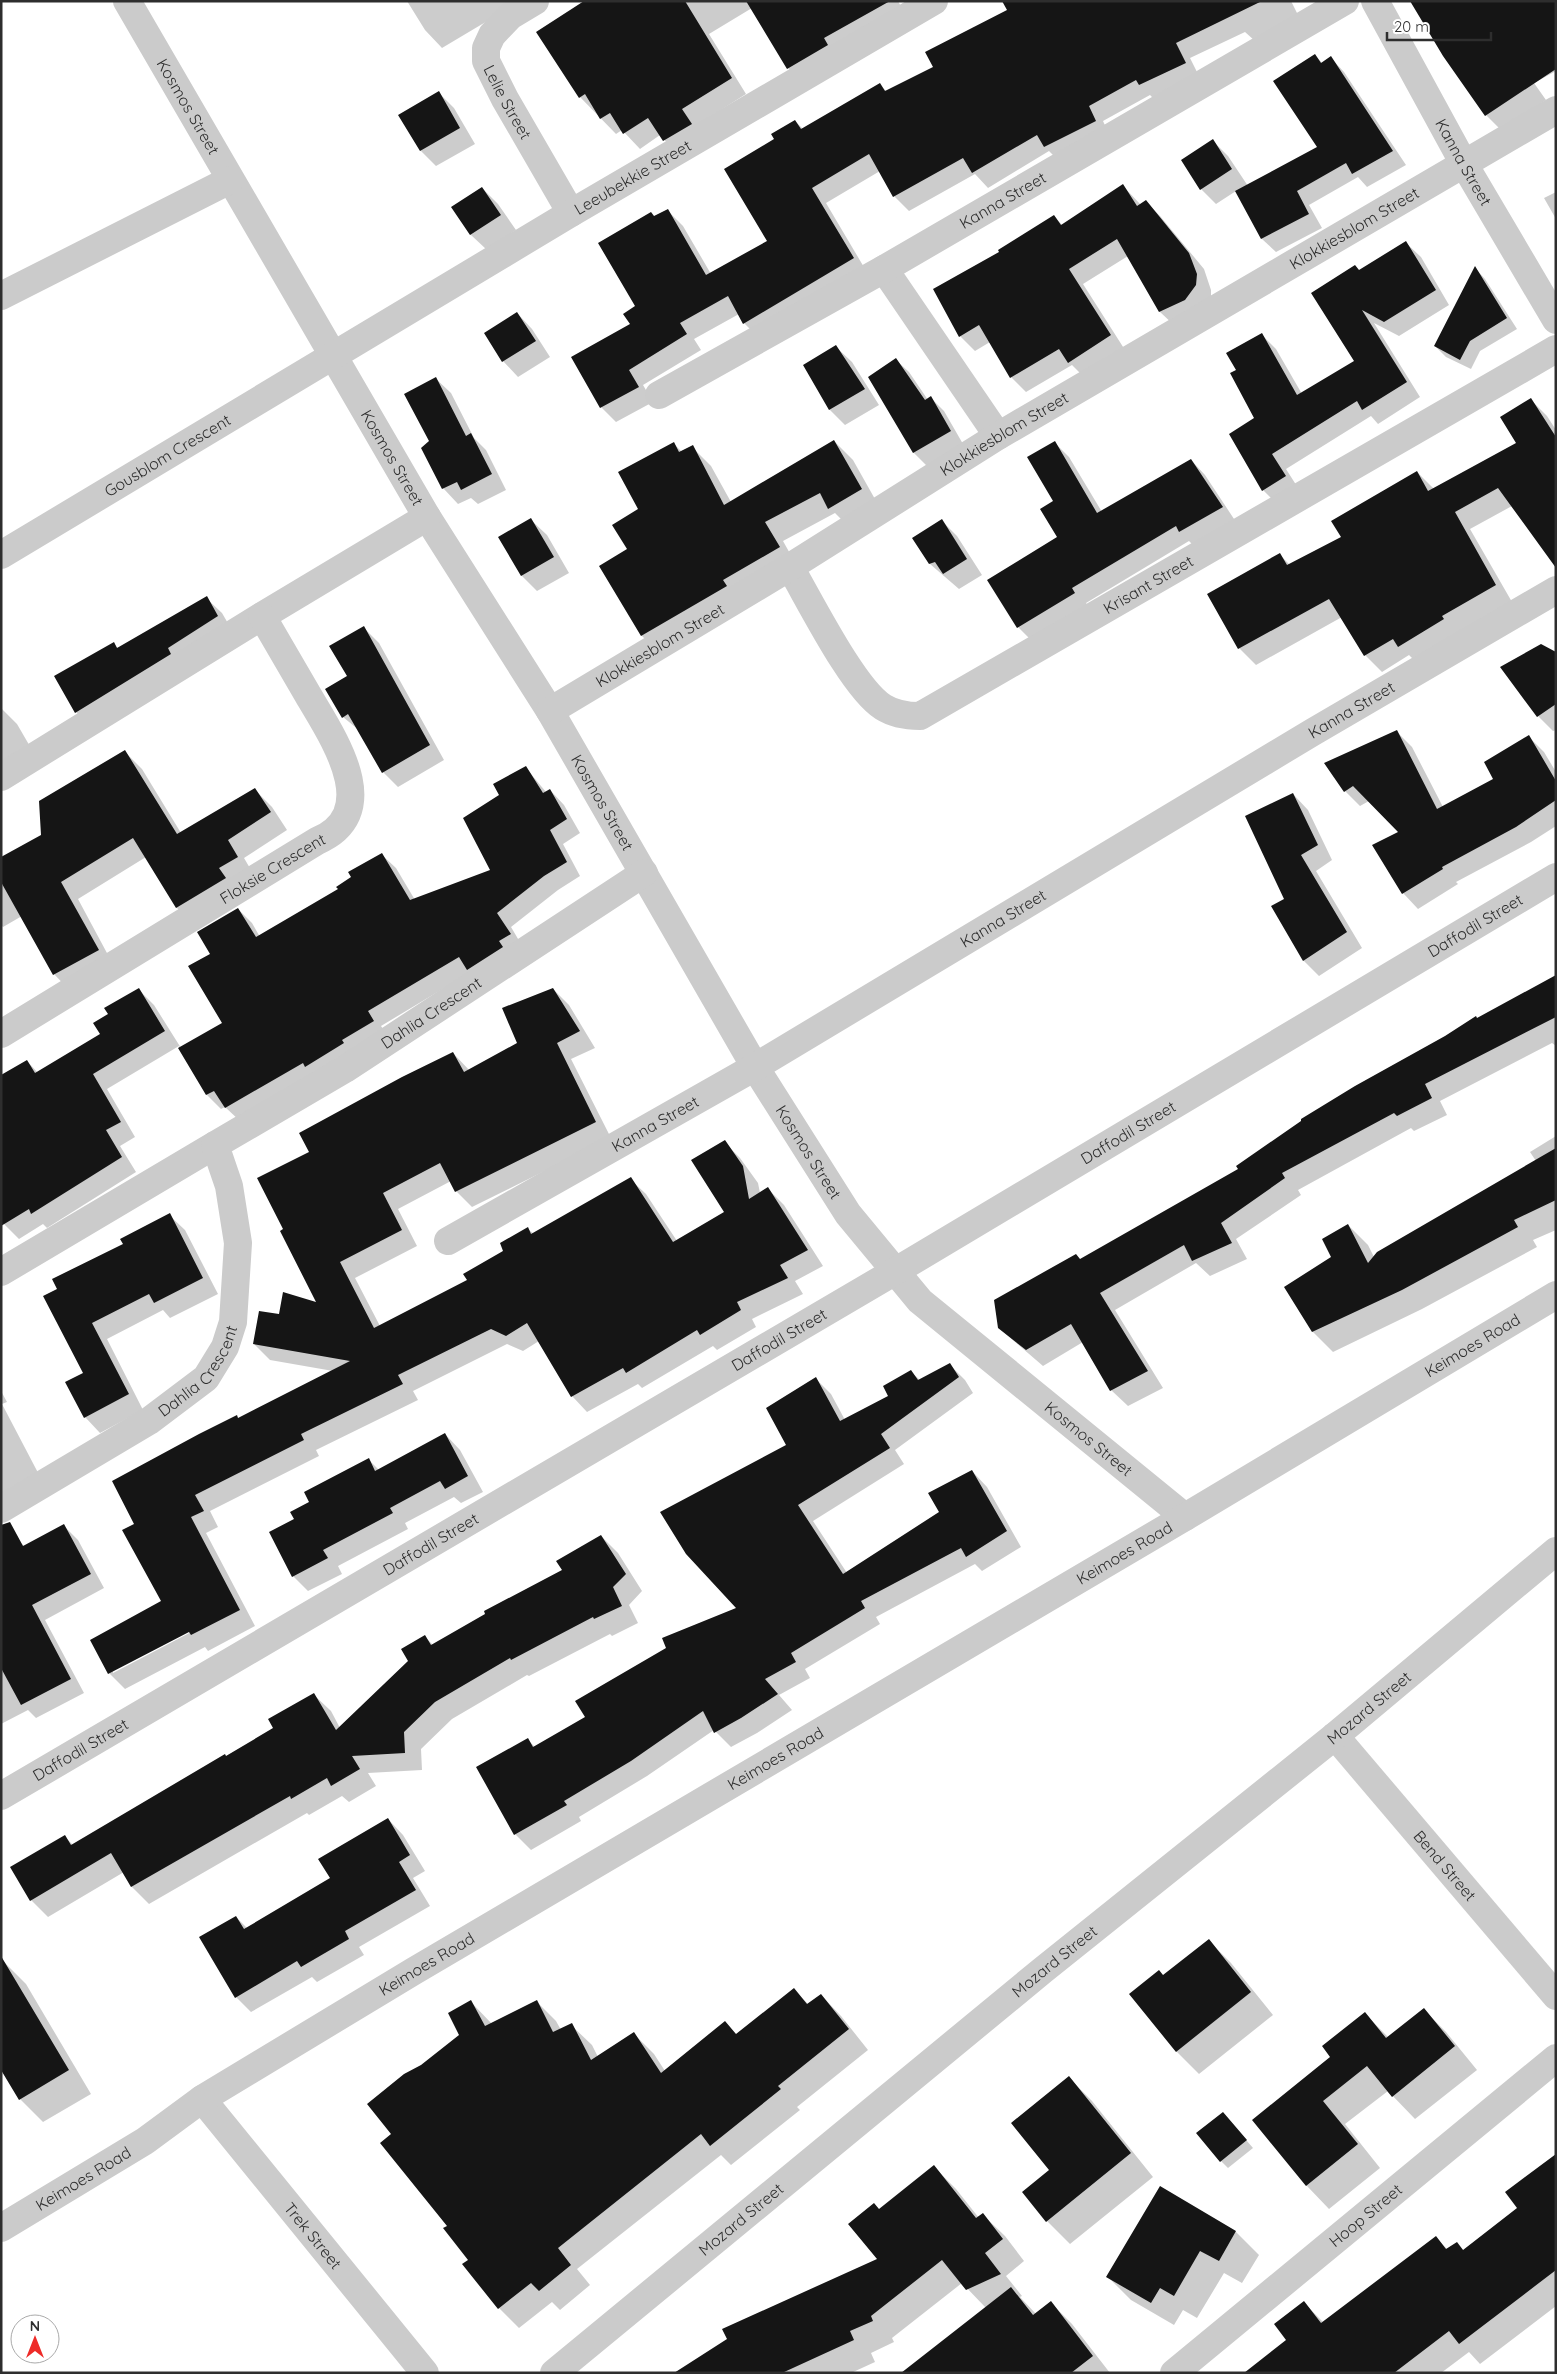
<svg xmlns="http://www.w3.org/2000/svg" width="1557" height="2374" viewBox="0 0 1557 2374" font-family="Quicksand,sans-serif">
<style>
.shadow{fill:#0003;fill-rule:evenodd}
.building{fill:#151515}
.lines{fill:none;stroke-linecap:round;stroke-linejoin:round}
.minor{stroke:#cbcbcb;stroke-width:28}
.tertiary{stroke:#cbcbcb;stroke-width:28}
.labels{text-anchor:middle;stroke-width:5;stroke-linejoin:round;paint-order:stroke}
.street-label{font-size:16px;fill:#2e2e2e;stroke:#fff}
</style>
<rect width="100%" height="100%" fill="#fff"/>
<!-- shadow -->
<path class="shadow" d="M407,1H521L442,48L425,30Z
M615,1H898L906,16L803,83L788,68L752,8L709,34L746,94L697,125L679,156L660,135L640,149L622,130L616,134L580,97Z
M1188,1H1291L1299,17L1255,41L1245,32L1190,58L1200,78L1155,100L1150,95L1103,121L1110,136L1060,162L1049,151L988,188L975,174L909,211L894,196L880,171L826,203L868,274L759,338L744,323L739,314L694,339L701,350L643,385L653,402L616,422L601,407L637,307L655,217L667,210L683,226L711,274L769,242L776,140L795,121L803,129L880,85L887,92Z
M1556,1V71L1534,83L1546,100L1501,130L1486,115Z
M1315,55L1323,64L1331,58L1344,72L1406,165L1367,187L1358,177L1309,205L1322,228L1276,252L1262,239L1236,191L1216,204L1201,189L1213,141L1228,156L1248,186L1318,147Z
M439,93L454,108L475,144L436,166L421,151Z
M1123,186L1141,205L1146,202L1160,216L1204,269L1211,290V300L1175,326L1160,312L1128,256L1083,284L1125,350L1083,376L1072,365L1026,392L1011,377L990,342L975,351L960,336L1000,252L1054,216L1063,226Z
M482,188L498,204L516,230L487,250L471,235L453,208Z
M1556,192V219L1544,198Z
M1406,243L1421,257L1449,305L1399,336L1374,323L1420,397L1378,424L1371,416L1286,469L1300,491L1278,505L1263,490L1231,434L1256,418L1238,370L1262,335L1276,349L1302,394L1356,362L1360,271Z
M1475,268L1485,279L1517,329L1480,351L1471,369L1446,357L1435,346Z
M517,313L532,329L550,357L518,377L503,361Z
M836,347L852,362L879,405L845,425L830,410L805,365Z
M896,360L909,372L928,400L931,398L944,411L963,444L927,466L914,453L869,378Z
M435,378L451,393L474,438L486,450L506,490L478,504L471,498L458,504L443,488L430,441Z
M1531,400L1547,416L1556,430V561L1512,506L1470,529L1512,602L1416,662L1409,655L1382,672L1365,655L1342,617L1256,665L1239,648L1280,555L1290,565L1343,538L1417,472L1434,489L1517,444Z
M834,441L853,460L880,508L848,526L835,513L783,541L797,566L660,654L642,636L628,549L640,509L674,444L682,452L692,447L711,466L731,502Z
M1054,442L1069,457L1102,512L1191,460L1205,475L1236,522L1194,546L1189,541L1086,603L1089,607L1033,642L1018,627L989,580L1059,538L1055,502Z
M531,520L547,535L569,573L537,591L522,576L500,538Z
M942,521L957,536L982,575L959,589L930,564L914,538Z
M206,598L222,613L233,632L91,727L76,712L113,644L118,648Z
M364,628L379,643L444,760L398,787L383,772L360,731L343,717L349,676Z
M1556,655V730L1553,731L1538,716Z
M2,709L17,724L35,755L1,775Z
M1396,731L1412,747L1443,807L1495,779L1529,737L1544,752L1556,772V826L1531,842L1456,882L1458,884L1418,909L1403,893L1400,833L1369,801L1360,806L1345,791Z
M125,752L142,769L181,833L255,790L272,807L287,830L244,858L254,875L194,925L177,908L146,857L78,899L115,968L71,992L54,974L22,916L3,927L1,925V858L42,836Z
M526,768L546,792L550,790L564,805L580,833L563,844L580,876L558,890L511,927L524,949L471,972L381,1026L387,1035L240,1121L225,1107L221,1109L207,1095L179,1046L107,1089L135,1137L120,1146L136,1172L47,1228L43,1224L19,1239L4,1224L27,1061L38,1073L102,1034L110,1014L139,990L154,1005L181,1048L223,1023L211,954L238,909L252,923L260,937L339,890L381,854L396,868L415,900L491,871L501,796Z
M1293,794L1308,810L1332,860L1316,871L1362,948L1319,976L1304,961L1285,900Z
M1556,977V1046L1552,1043L1440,1101L1447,1115L1414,1131L1411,1128L1298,1190L1301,1195L1236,1239L1247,1259L1210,1276L1196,1263L1115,1310L1163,1388L1128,1406L1111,1390L1083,1342L1043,1366L999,1328L1081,1260L1240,1170L1478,1019Z
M553,989L569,1005L595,1048L571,1059L611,1138L472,1207L456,1191L451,1181L398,1209L417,1246L355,1278L380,1326L469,1281L528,1229L534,1234L630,1179L646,1194L677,1241L726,1213L724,1142L740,1158L758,1183L760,1193L768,1189L784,1205L823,1266L795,1281L803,1294L752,1319L756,1327L717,1350L713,1346L642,1388L638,1384L587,1412L572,1396L539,1341L523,1351L507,1344L413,1391L418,1400L316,1450L319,1456L210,1511L218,1527L206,1533L255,1626L208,1651L205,1647L125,1689L109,1673L163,1602L136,1524L239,1419L333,1371L270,1360L254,1344L280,1316L319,1304L285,1230L310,1152L453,1053L470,1071L519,1044ZM194,1628L195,1630L113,1673V1670Z
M1556,1136V1230L1533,1240L1537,1247L1422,1309L1333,1352L1313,1332L1286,1287L1332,1257L1348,1225L1368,1245L1374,1257L1536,1161L1530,1152Z
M169,1215L185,1230L218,1294L170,1318L163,1310L107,1339L143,1410L100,1433L85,1417V1373L58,1289Z
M950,1365L965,1380L973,1393L895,1450L904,1464L813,1521L847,1573L941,1512L972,1471L987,1487L1021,1547L982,1571L975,1564L876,1617L880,1624L805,1669L810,1678L779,1695L792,1710L757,1733L731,1747L714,1730L647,1776L579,1817L581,1821L531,1850L515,1834L528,1740L535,1747L587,1717L739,1608L788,1446L816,1379L831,1394L845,1420L890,1396L910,1371L920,1380Z
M1,1391L7,1402L2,1404L46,1488L1,1505Z
M445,1434L460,1450L483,1492L461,1503L454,1497L405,1523L408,1529L338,1566L342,1574L308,1591L293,1576L295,1520L311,1502L369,1460L379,1470Z
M64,1526L78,1540L104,1588L45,1620L84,1693L36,1718L28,1710L1,1724V1551L19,1541L25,1547Z
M601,1536L618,1553L642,1591L629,1605L638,1623L612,1636L610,1634L529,1676L527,1675L452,1719L421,1749L422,1770L368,1773L376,1786L349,1802L342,1796L309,1815L307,1813L149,1904L132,1887L124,1872L48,1917L31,1900L65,1837L73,1845L275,1728L314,1695L331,1711L340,1728L410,1661L425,1637L433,1645L564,1571Z
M388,1819L403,1835L425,1871L413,1878L430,1906L359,1947L364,1955L317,1982L312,1977L251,2012L236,1997V1917L247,1928L332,1879Z
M1208,1940L1231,1963L1273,2015L1199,2074L1176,2051L1164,1976Z
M3,1961L26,1984L91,2094L43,2122L20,2099Z
M794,1990L809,2005L821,1995L841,2016L868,2050L797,2107L800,2110L731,2165L721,2155L577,2269L590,2285L560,2310L552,2302L519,2328L499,2308L464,2264L470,2260L393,2134L421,2066L461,2035L471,2002L492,2024L536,2001L556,2021L561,2030L571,2025L592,2045L598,2057L634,2034L654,2054L665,2071L737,2035Z
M1423,2009L1446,2032L1477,2070L1415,2119L1388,2091L1345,2124L1380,2168L1329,2209L1307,2186L1254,2120L1332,2057L1365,2014L1389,2038Z
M1069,2078L1092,2101L1153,2177L1070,2244L1047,2221L1051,2171Z
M1223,2113L1253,2148L1228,2168L1221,2161Z
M1556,2156V2306L1480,2364L1469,2352L1441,2373H1246L1288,2341L1304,2303L1324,2323L1436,2238L1448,2250L1457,2243L1464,2251L1519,2208Z
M934,2167L956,2189L979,2218L983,2215L1005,2236L1024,2261L1006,2276L1022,2296L1020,2297L1036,2314L1051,2303L1072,2324L1110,2373H903L986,2308L962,2283L892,2338L894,2342L871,2353L875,2362L851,2373H677L879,2260L880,2210Z
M1161,2188L1236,2232L1259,2255L1242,2283L1224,2273L1197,2318L1183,2310L1174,2325L1131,2300L1108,2277Z"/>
<!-- building -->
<path class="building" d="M584,1H685L732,78L682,109L692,124L663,141L648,118L623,134L610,113L600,119L585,94L579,98L536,32Z
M746,1H890L824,38L828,45L787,69Z
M1002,1H1262L1176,43L1186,63L1139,85L1136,80L1089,106L1096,121L1044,147L1037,135L972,173L963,158L893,197L869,154L812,188L854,258L743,324L728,296L680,323L687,334L629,370L639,387L600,408L571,357L630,324L623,314L635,306L598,243L651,212L654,216L668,209L706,275L767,241L724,169L774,139L771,134L795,120L801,129L880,83L885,91L933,67L925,52L1007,10Z
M1410,1H1556V69L1485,116L1443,56Z
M1315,54L1321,63L1331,56L1393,151L1352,174L1346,163L1297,191L1309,214L1261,239L1235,191L1317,147L1273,81Z
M439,91L460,128L420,151L398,115Z
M1213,139L1232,169L1200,190L1181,160Z
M1123,184L1137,206L1146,200L1189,253L1197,274L1196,285L1185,300L1159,312L1117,239L1069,269L1111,335L1068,363L1059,349L1010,378L979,325L959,337L933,289L999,252L998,250L1054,215L1061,225Z
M482,187L501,215L470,235L451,207Z
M1406,241L1436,290L1384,322L1362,310L1407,382L1362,410L1357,401L1272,454L1286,476L1262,491L1229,434L1254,418L1230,373L1236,370L1226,353L1262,333L1297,395L1354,361L1311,293L1355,265L1359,270Z
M1475,266L1507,318L1470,341L1460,360L1434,346Z
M517,312L536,341L502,362L484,333Z
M836,345L865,389L829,410L803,365Z
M896,358L925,400L931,396L951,431L913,453L868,377Z
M436,377L466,436L471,433L492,474L461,490L457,482L442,489L421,448L429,441L404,394Z
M1531,398L1556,437V568L1498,488L1455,512L1496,585L1442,616L1444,619L1398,647L1393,639L1364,656L1329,599L1238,649L1207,594L1280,553L1287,565L1341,537L1331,521L1417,471L1428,491L1516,443L1500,417Z
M834,440L862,489L828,509L820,493L765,522L780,547L723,580L727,586L641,636L599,566L627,549L612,525L638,509L618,472L674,442L679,452L693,445L724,505Z
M1055,441L1097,513L1191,459L1223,507L1179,532L1176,526L1072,588L1075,593L1017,628L987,580L1057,537L1040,509L1053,501L1027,457Z
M531,518L554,557L521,576L498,537Z
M942,519L967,559L943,574L935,562L929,564L912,538Z
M207,596L218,616L168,648L171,654L75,713L54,676L114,642L117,648Z
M364,626L430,745L382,773L348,714L342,718L325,689L347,676L329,646Z
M1541,644L1556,652V704L1537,717L1500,667Z
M1397,730L1437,809L1493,779L1484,762L1529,735L1556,781V800L1516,827L1442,867L1443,869L1402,894L1372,845L1398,832L1353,786L1344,792L1324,763Z
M125,750L177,834L255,788L271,812L228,840L238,857L219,868L226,878L176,908L133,838L61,882L99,950L53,975L1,882V857L41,835L39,801Z
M526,766L543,793L550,789L567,819L550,830L567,862L544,876L497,913L511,934L499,941L503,947L467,970L459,957L368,1011L374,1021L342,1040L344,1043L305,1067L303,1063L225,1108L214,1091L206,1095L178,1048L222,1023L188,966L210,954L197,932L238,908L256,937L338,889L336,887L351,877L348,872L382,853L410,900L490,870L463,818L499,795L493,784Z
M1293,793L1318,845L1301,855L1347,932L1303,961L1271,906L1284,899L1245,816Z
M1556,975V1017L1425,1084L1432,1098L1397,1116L1394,1113L1282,1173L1285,1178L1221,1223L1232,1243L1192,1261L1184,1245L1100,1293L1148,1371L1110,1391L1071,1324L1026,1350L998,1328L994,1300L1076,1254L1080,1259L1238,1169L1236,1166L1301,1121V1119L1355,1086L1445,1036L1476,1016L1477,1018Z
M139,988L165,1031L93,1074L121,1122L106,1130L122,1157L31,1214L29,1209L1,1226V1075L27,1060L35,1073L100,1034L93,1023L108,1014L104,1008Z
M553,988L580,1031L557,1043L596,1122L455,1192L440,1163L383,1193L402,1230L340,1262L374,1328L467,1280L463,1274L503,1251L500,1243L528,1227L531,1234L631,1177L673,1242L724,1212L691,1160L725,1140L743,1166L749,1199L768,1187L808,1250L780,1265L788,1278L737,1302L741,1310L700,1335L697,1330L626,1373L623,1368L571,1397L527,1323L506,1336L491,1329L398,1375L403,1384L301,1434L304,1440L195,1495L204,1511L191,1517L240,1610L191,1635L189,1632L108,1674L90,1640L161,1601L122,1530L134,1524L112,1481L199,1434L237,1415L238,1418L350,1361L253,1344L259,1311L279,1314L283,1292L316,1302L280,1231L283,1229L257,1178L309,1152L299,1133L402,1077L453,1052L464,1072L517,1043L502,1008Z
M1556,1148V1200L1514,1220L1518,1227L1402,1290L1312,1332L1284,1287L1331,1257L1322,1239L1348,1224L1368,1263L1377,1252Z
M170,1213L203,1278L154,1303L149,1294L92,1323L129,1394L84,1418L65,1382L83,1373L43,1296L57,1289L52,1279L123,1244L120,1239Z
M950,1363L959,1377L881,1434L890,1448L798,1505L843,1574L939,1512L928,1493L972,1470L1007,1531L966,1557L961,1548L861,1601L865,1608L791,1653L796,1662L765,1679L778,1694L741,1718L714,1733L703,1711L631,1761L564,1801L567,1805L514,1835L476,1767L528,1738L533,1747L585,1717L575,1701L666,1648L662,1638L736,1608L686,1554L660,1512L786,1445L766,1408L816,1377L840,1421L888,1396L883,1386L911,1370L918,1380Z
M445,1433L468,1476L445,1489L440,1481L390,1508L393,1513L323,1550L328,1558L292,1577L269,1532L294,1519L290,1512L309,1502L304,1492L369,1458L375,1471Z
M10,1522L23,1546L64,1524L91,1574L32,1605L71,1679L21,1705L1,1668V1525Z
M601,1535L626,1574L613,1587L622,1606L594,1619L593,1617L511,1660L510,1658L435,1702L404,1732L405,1753L352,1756L360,1769L331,1786L327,1778L291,1799L290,1796L131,1887L111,1853L30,1901L10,1867L65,1835L71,1845L225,1754L226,1756L273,1728L268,1719L314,1693L336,1730L408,1661L401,1649L425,1635L431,1645L485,1614L484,1611L562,1570L556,1561Z
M388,1818L410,1855L399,1862L416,1890L345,1931L349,1939L301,1967L297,1961L235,1998L199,1937L236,1916L244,1929L330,1878L318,1859Z
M1209,1939L1251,1992L1176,2052L1129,1994L1159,1970L1163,1975Z
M1,1956L69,2070L19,2100L1,2070Z
M794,1988L807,2004L821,1994L849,2029L778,2086L781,2089L710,2146L701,2134L558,2248L571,2265L539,2291L531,2283L498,2309L462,2264L468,2260L443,2228L447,2226L380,2143L391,2134L367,2104L404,2074L421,2065L459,2035L448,2013L471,2000L485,2026L537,2000L553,2032L572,2023L591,2060L634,2032L661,2073L725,2021L736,2034Z
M1424,2008L1455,2046L1392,2097L1367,2066L1323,2101L1358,2144L1306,2186L1252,2120L1330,2057L1322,2046L1365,2012L1386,2038Z
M1069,2076L1131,2153L1046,2222L1022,2192L1049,2170L1011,2123Z
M1223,2112L1247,2140L1220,2162L1196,2133Z
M1556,2154V2270L1459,2344L1449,2331L1394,2373H1244L1286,2340L1274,2324L1304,2301L1321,2323L1436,2236L1446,2249L1457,2242L1463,2250L1517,2208L1505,2192Z
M934,2165L976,2218L983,2213L1003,2239L985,2253L1001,2274L966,2290L942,2260L871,2316L873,2321L850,2331L854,2340L782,2373H674L727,2339L722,2329L877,2259L848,2224L874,2203L879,2209Z
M1160,2186L1236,2231L1219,2261L1200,2251L1174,2296L1160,2288L1151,2303L1106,2277Z
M1011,2287L1033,2315L1051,2301L1093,2356L1071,2373H901Z"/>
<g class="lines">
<!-- minor -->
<g class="minor">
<path id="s1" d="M127,1L427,517L550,711L755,1067L848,1214L920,1301L1185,1517"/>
<path id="s2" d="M535,1L510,16L492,35L486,48V61L505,99L571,213"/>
<path id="s3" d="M1375,1L1464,164L1556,320"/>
<path d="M884,269L998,436"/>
<path d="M1,296L230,180"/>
<path id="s4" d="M659,395L884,269L1345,1"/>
<path id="s5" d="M1,555L571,213L934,1"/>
<path id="s6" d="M790,567C810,601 853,688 883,707C894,714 907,716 920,716L1556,349"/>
<path id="s7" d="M550,711L790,567L998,436L1556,110"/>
<path d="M1,777L262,616L427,517"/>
<path id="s8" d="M1,1034L317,841C385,812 332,736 308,695C292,668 277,642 262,616"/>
<path id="s9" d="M448,1241L755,1067L1313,732L1556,590"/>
<path d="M1,1272L215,1145"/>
<path id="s10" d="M1,1509L149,1421L206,1378L225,1347L233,1322L238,1243L229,1186L215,1145L345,1069L644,873"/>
<path id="s11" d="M1335,1736L1556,1996"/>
<path id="s12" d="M1,1796L894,1272L1556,877"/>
<path id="s13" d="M202,2099L425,2373"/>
<path id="s14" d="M554,2373L1043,1970L1335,1736L1556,1551"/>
<path id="s15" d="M1174,2373L1556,2058"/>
</g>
<!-- tertiary -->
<path class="tertiary" id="s16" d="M1,2228L145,2141L202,2099L414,1971L1185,1517L1556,1295"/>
</g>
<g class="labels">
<!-- street labels -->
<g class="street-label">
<text dy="6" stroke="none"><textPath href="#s2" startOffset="129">Lelie Street</textPath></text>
<text dy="6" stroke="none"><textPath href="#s1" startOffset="122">Kosmos Street</textPath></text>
<text dy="6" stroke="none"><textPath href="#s3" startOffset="184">Kanna Street</textPath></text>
<text dy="6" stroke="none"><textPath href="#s5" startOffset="736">Leeubekkie Street</textPath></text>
<text dy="6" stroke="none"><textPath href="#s4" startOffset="395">Kanna Street</textPath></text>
<text dy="6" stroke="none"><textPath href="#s7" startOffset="938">Klokkiesblom Street</textPath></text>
<text dy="6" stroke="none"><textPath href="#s7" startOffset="532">Klokkiesblom Street</textPath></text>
<text dy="6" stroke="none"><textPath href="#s5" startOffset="194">Gousblom Crescent</textPath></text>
<text dy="6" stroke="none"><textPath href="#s1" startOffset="528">Kosmos Street</textPath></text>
<text dy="6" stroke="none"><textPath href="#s6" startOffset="471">Krisant Street</textPath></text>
<text dy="6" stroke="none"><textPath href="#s7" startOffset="128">Klokkiesblom Street</textPath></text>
<text dy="6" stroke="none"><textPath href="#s9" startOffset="1048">Kanna Street</textPath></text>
<text dy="6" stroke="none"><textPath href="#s1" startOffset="932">Kosmos Street</textPath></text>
<text dy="6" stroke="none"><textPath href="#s8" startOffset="318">Floksie Crescent</textPath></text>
<text dy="6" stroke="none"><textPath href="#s9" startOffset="642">Kanna Street</textPath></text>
<text dy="6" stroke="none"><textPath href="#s12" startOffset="1712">Daffodil Street</textPath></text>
<text dy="6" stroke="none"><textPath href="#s10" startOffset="740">Dahlia Crescent</textPath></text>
<text dy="6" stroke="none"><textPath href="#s9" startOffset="238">Kanna Street</textPath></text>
<text dy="6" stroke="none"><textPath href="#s12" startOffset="1308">Daffodil Street</textPath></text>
<text dy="6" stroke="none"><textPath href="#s1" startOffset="1338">Kosmos Street</textPath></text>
<text dy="6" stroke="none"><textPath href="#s12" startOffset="902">Daffodil Street</textPath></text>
<text dy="6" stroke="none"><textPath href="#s16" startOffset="1716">Keimoes Road</textPath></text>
<text dy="6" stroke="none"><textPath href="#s10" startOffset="244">Dahlia Crescent</textPath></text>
<text dy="6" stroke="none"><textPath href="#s1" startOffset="1742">Kosmos Street</textPath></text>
<text dy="6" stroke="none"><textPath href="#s12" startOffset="498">Daffodil Street</textPath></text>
<text dy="6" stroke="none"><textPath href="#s16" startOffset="1311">Keimoes Road</textPath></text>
<text dy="6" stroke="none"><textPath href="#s14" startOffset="1052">Mozard Street</textPath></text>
<text dy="6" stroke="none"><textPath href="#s12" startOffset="92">Daffodil Street</textPath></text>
<text dy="6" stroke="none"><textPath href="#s16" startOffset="906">Keimoes Road</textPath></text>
<text dy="6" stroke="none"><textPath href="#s11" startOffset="170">Bend Street</textPath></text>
<text dy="6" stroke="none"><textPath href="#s14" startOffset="648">Mozard Street</textPath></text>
<text dy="6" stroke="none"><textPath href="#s16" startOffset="501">Keimoes Road</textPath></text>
<text dy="6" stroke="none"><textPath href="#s16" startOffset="96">Keimoes Road</textPath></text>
<text dy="6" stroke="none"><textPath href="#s15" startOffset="248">Hoop Street</textPath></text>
<text dy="6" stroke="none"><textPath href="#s14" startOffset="242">Mozard Street</textPath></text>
<text dy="6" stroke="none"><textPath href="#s13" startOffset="176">Trek Street</textPath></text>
</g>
</g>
<!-- border -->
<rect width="1557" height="2374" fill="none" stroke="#2e2e2e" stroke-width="5"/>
<!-- north arrow -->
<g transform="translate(35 2339)"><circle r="24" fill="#ffffff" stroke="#ababab"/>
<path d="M0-4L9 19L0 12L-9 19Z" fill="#ee2b28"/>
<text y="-8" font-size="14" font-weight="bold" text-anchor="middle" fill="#2e2e2e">N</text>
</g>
<!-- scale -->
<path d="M1387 32v8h104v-8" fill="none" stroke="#2e2e2e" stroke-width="2.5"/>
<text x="1394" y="32" font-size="15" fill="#2e2e2e" stroke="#ffffff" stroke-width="4" paint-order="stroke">20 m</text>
</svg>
